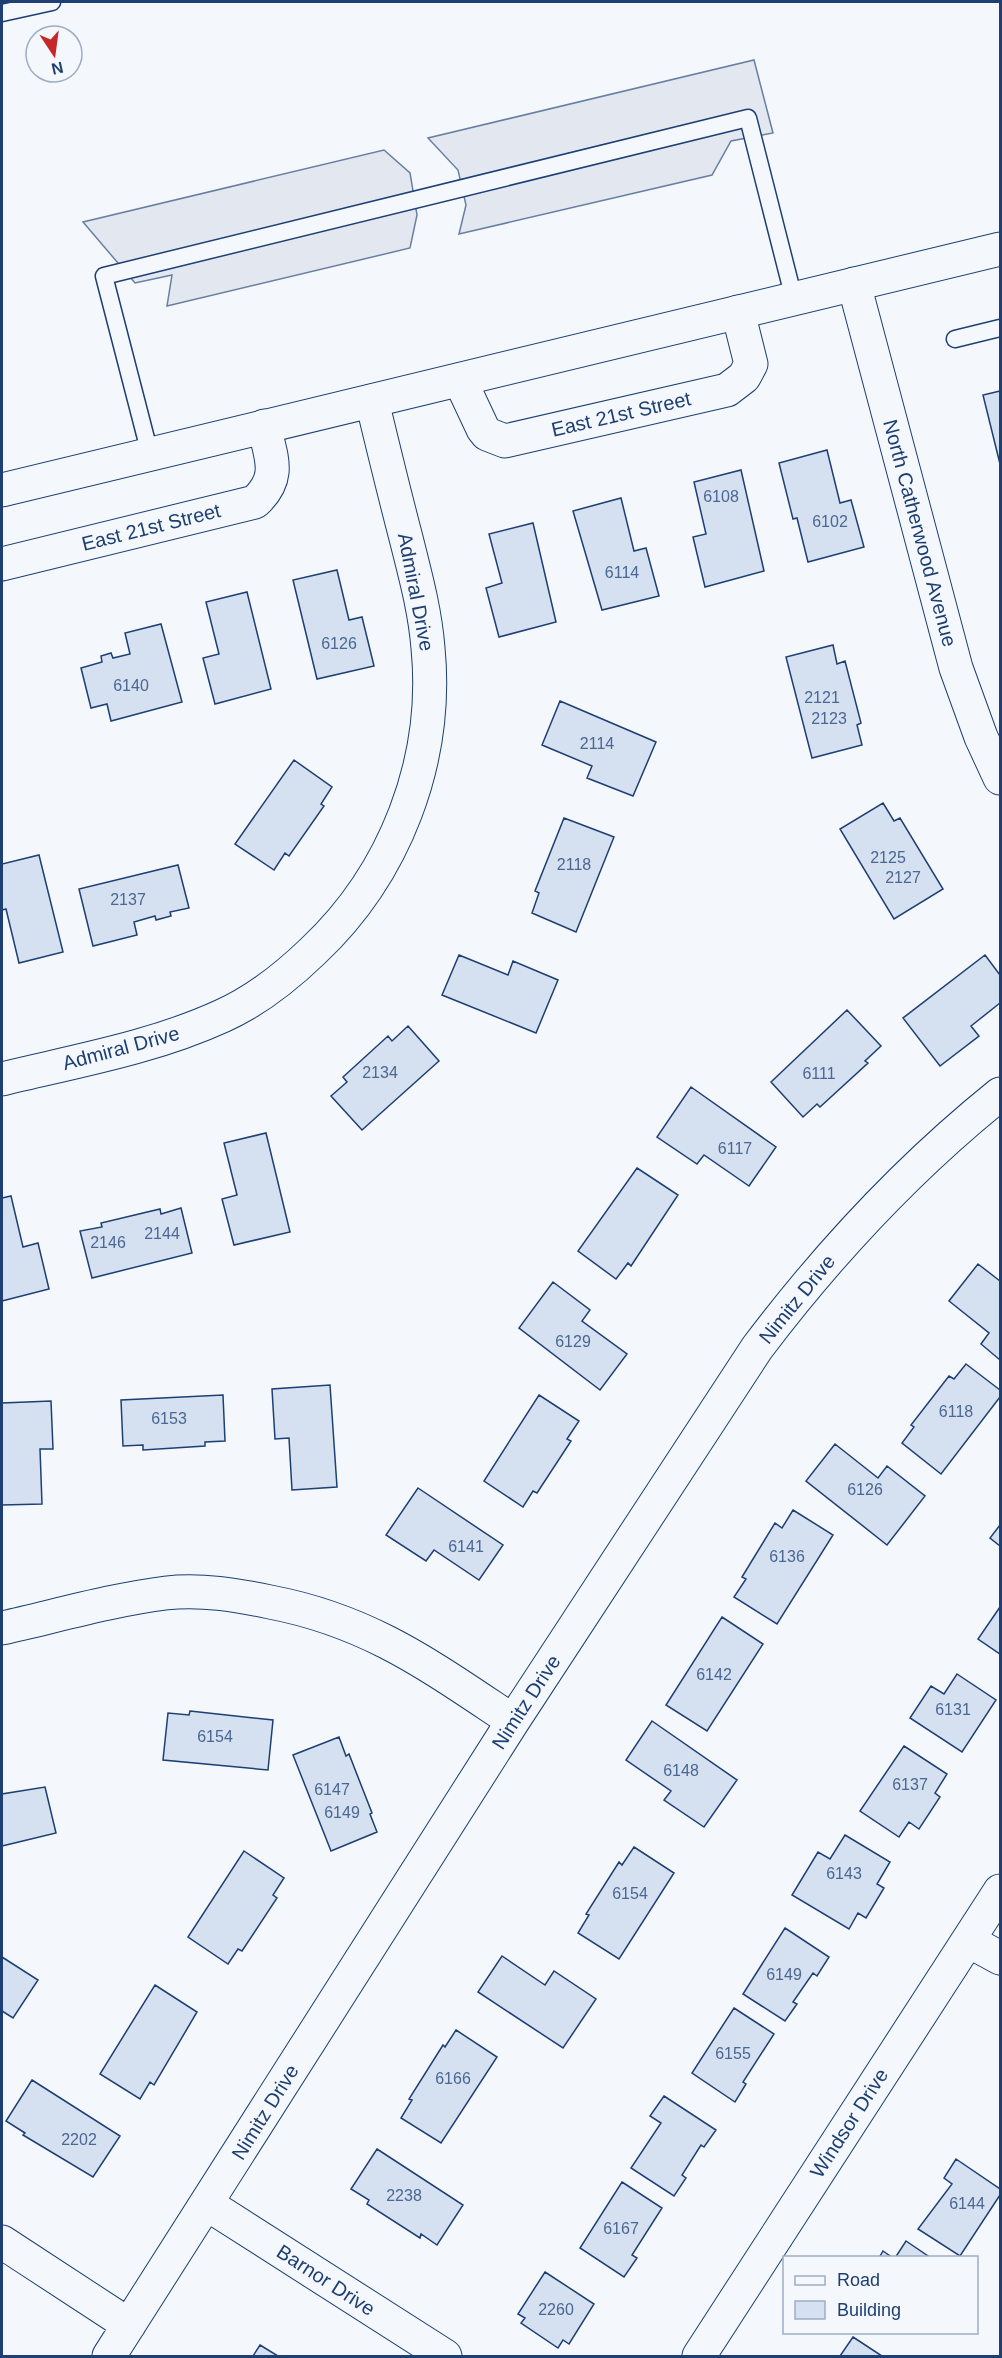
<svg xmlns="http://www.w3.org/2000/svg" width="1002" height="2358" viewBox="0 0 1002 2358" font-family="Helvetica,sans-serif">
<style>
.parking{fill:#e3e8f0;stroke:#687fa3;stroke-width:1.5}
.building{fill:#d5e0f0;stroke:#1d3f73;stroke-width:1.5}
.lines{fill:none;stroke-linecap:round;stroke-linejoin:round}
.service-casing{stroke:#1d3f73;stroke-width:19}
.minor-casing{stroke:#1d3f73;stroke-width:35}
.secondary-casing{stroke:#1d3f73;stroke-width:35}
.service{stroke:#f4f7fb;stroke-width:16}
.minor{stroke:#f4f7fb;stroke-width:33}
.secondary{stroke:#f4f7fb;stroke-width:33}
.labels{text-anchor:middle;stroke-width:4.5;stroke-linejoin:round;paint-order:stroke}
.number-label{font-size:16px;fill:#4b6792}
.street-label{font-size:20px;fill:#1d3f73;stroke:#f4f7fb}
</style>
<rect width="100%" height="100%" fill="#f4f7fb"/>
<!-- parking -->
<path class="parking" d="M754,60L773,133L731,141L712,175L459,234L466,205L458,170L428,138Z
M384,150L410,173L417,215L410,248L167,306L172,275L135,283L83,222Z"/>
<!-- building -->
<path class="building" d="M1000,391V464L983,395Z
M827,450L840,503L851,500L864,547L808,562L797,518L793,519L779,463Z
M741,470L764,571L705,587L693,537L706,534L694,482Z
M621,498L634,551L646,548L659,596L602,610L573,511Z
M533,523L556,622L499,637L486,588L502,583L489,534Z
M337,570L349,620L362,617L374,666L317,679L293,580Z
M247,592L271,689L215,704L203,658L219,654L206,602Z
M161,624L182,702L111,721L107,704L91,708L81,668L102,662L101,656L111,653L113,658L130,654L125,633Z
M833,645L837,664L845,661L861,723L857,725L862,745L812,758L786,657Z
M560,701L656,742L633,796L587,778L592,766L542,745Z
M294,760L332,787L321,804L324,806L289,856L285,853L274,870L235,844Z
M883,803L894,821L900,818L943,889L894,919L840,829Z
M564,818L614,837L576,932L532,913L539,893L535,891Z
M39,855L63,952L19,963L6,909L2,910V864Z
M178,865L189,908L170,912L171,916L156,920L155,916L134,922L137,935L93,946L79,889Z
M459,955L508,975L513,961L558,980L536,1033L442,995Z
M985,955L1000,975V1003L971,1026L979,1036L940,1066L903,1018Z
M847,1010L881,1046L865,1061L868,1063L820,1107L817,1104L803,1117L771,1082Z
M408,1026L439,1061L362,1130L331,1096L347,1082L343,1077L388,1036L392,1041Z
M691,1087L776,1147L749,1186L704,1155L697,1164L657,1137Z
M266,1133L290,1232L234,1245L222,1199L237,1195L224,1143Z
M637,1168L678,1195L631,1266L628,1263L616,1279L578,1251Z
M11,1196L23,1247L38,1243L49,1289L2,1301V1198Z
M181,1208L192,1253L92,1278L80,1231L102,1227L101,1223L160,1209L161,1214Z
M978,1264L1000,1281V1360L981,1344L989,1333L949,1301Z
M553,1282L590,1310L582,1321L627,1354L600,1390L519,1328Z
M966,1364L1000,1390V1397L941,1474L902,1443L914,1427L911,1425L949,1376L954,1379Z
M330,1385L337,1487L292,1490L289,1438L275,1439L272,1389Z
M223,1395L225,1441L205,1442V1446L143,1450V1445L123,1446L121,1400Z
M539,1395L579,1421L567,1439L571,1441L537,1493L533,1491L523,1507L484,1481Z
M51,1401L53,1449H40L42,1504L2,1505V1403Z
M835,1444L878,1478L887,1466L925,1496L887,1545L806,1481Z
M418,1488L503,1545L479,1580L434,1550L426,1561L386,1535Z
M793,1510L833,1535L777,1624L734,1597L746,1579L742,1577L775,1523L782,1528Z
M1000,1525V1546L990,1538Z
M1000,1607V1654L978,1639Z
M722,1617L763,1644L707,1731L666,1705Z
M957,1674L996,1700L962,1752L910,1718L931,1686L944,1694Z
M190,1711L273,1720L268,1770L163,1760L168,1713L189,1715Z
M652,1721L737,1780L704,1827L664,1800L671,1791L626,1760Z
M339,1737L346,1756L349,1754L372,1813L370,1814L377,1832L331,1851L293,1755Z
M904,1746L947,1774L935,1793L940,1797L919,1829L909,1822L899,1837L860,1811Z
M45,1787L56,1833L2,1846V1794Z
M845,1835L890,1862L877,1884L884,1888L866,1918L858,1913L849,1929L792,1895L818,1852L830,1859Z
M634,1847L674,1873L619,1959L578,1933L589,1915L586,1914L619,1862L622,1865Z
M244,1851L284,1878L273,1895L277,1898L242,1951L238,1949L228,1964L188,1937Z
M785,1928L829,1957L817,1976L813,1973L793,2002L797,2004L785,2021L743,1994Z
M502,1956L545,1985L554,1971L596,1999L563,2048L478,1992Z
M2,1957L38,1980L13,2018L2,2011Z
M155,1985L197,2012L154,2085L150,2082L140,2099L100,2074Z
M734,2008L774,2034L743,2082L746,2084L735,2102L692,2073Z
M456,2030L497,2057L441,2143L401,2118L412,2100L409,2099L443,2045L445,2047Z
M32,2080L120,2136L93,2177L23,2135L25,2133L6,2121Z
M664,2096L716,2130L704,2147L701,2145L682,2175L686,2178L674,2196L631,2168L661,2123L650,2116Z
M377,2149L463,2205L437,2245L421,2234L420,2238L367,2204L369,2200L351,2189Z
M956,2159L1000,2189V2195L960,2256L918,2229L952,2184L944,2178Z
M622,2182L662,2208L632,2255L637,2258L624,2277L580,2248Z
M906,2241L931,2258H895Z
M883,2251L893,2258H879Z
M545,2272L594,2304L569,2344L563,2340L558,2348L521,2323L525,2318L518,2314Z
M853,2337L882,2356H840Z
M260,2345L278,2356H253Z"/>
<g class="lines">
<!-- service casing -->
<g class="service-casing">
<path id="service" d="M2,13L52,2
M955,339L1000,328
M150,454L104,276L748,118L794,299"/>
</g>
<!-- minor casing -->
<g class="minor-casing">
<path id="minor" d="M854,284L956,668L981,737L1000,778
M460,380L483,429L487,434L505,441L727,390L744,377L751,364L738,312
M2,564L255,502C282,477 271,458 264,426
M2,1079C76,1061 152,1048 222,1016C256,1001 286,977 313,951C395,874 439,761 428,648C425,610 415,574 406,538C394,492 383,447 372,401
M2,1628C56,1616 111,1600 166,1593C201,1589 237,1595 270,1602C370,1621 430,1666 513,1721
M969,1941L1000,1958
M207,2204L445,2356
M2,2242L129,2325
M109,2356L513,1721L757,1348C828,1254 908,1168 1000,1094
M699,2356L1000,1891"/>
</g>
<!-- secondary casing -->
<g class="secondary-casing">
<path id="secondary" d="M2,490L1000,249"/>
</g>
<!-- service -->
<use href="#service" class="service"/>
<!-- minor -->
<use href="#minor" class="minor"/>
<!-- secondary -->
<use href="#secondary" class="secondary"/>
</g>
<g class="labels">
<!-- number labels -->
<g class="number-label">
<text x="721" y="502">6108</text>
<text x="830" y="527">6102</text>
<text x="622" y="578">6114</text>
<text x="339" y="649">6126</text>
<text x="131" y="691">6140</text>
<text x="822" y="703">2121</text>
<text x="829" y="724">2123</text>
<text x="597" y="749">2114</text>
<text x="888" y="863">2125</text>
<text x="574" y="870">2118</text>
<text x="903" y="883">2127</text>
<text x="128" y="905">2137</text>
<text x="380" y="1078">2134</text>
<text x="819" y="1079">6111</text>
<text x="735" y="1154">6117</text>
<text x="162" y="1239">2144</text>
<text x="108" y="1248">2146</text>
<text x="573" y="1347">6129</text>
<text x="956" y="1417">6118</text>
<text x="169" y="1424">6153</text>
<text x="865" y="1495">6126</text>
<text x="466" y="1552">6141</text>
<text x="787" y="1562">6136</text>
<text x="714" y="1680">6142</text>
<text x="953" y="1715">6131</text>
<text x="215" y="1742">6154</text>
<text x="681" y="1776">6148</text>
<text x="910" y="1790">6137</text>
<text x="332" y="1795">6147</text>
<text x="342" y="1818">6149</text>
<text x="844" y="1879">6143</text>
<text x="630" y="1899">6154</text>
<text x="784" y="1980">6149</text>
<text x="733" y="2059">6155</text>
<text x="453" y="2084">6166</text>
<text x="79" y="2145">2202</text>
<text x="404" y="2201">2238</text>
<text x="967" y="2209">6144</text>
<text x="621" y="2234">6167</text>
<text x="556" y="2315">2260</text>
</g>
<!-- street labels -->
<g class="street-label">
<text transform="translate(621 414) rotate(-13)" y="7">East 21st Street</text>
<text transform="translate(151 527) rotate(-14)" y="7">East 21st Street</text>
<text transform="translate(920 533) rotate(75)" y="7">North Catherwood Avenue</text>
<text transform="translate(416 592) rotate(79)" y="7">Admiral Drive</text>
<text transform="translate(121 1048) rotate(-15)" y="7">Admiral Drive</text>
<text transform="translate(797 1299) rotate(-51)" y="7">Nimitz Drive</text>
<text transform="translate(526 1702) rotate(-57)" y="7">Nimitz Drive</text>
<text transform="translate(265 2112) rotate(-58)" y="7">Nimitz Drive</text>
<text transform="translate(849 2123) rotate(-57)" y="7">Windsor Drive</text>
<text transform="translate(326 2280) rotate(33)" y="7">Barnor Drive</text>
</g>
</g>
<!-- border -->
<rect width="1002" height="2358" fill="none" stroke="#1d3f73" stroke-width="6"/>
<!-- legend -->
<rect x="783" y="2256" width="195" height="78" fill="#f4f7fb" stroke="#9eadc5" stroke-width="1.5"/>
<rect x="795" y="2276" width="30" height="9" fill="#f4f7fb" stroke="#9eadc5" stroke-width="1.5"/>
<text x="837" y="2286" font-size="18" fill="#1d3f73">Road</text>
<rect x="795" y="2301" width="30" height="18" fill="#d5e0f0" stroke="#9eadc5" stroke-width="1.5"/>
<text x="837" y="2316" font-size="18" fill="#1d3f73">Building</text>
<!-- north arrow -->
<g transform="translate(54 54) rotate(167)"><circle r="28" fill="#f4f7fb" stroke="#9eadc5" stroke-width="1.5"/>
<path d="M0-4.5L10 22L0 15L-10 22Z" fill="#c62828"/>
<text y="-9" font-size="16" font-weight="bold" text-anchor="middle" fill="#1d3f73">N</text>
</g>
</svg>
